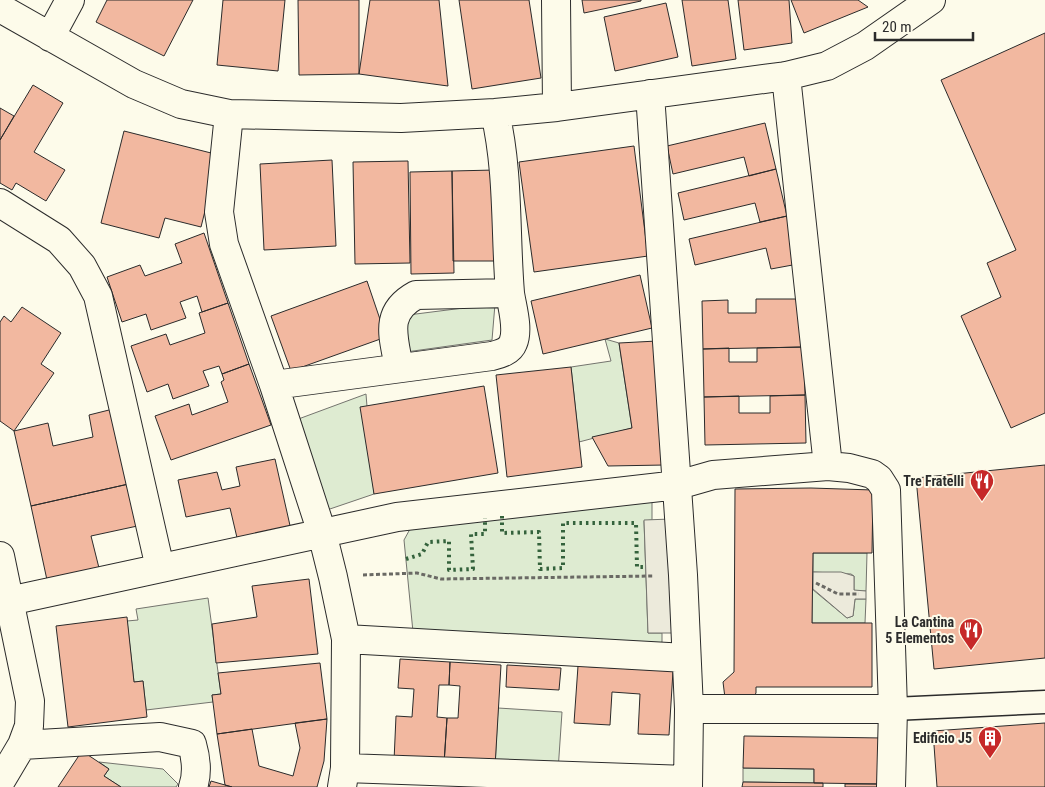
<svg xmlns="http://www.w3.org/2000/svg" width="1045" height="787" viewBox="0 0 1045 787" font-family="'Roboto Condensed',sans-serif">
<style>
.green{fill:#deebd1;stroke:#74746e}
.parking{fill:#eceadb;stroke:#74746e}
.building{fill:#f2b8a0;stroke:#2b2b2b}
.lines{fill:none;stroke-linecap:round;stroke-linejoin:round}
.pedestrian-casing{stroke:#2b2b2b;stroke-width:25}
.minor-casing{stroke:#2b2b2b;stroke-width:30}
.path{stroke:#6a6964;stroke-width:3;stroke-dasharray:4 2.5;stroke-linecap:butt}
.pedestrian{stroke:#fdfbea;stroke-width:22}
.minor{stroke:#fdfbea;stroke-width:28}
.hedge{stroke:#34623c;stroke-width:4;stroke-dasharray:2.5 4;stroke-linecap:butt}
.labels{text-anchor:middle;stroke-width:4;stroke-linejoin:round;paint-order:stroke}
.poi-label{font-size:14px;font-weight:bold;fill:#2b2b2b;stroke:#fdfbea;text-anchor:end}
</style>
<rect width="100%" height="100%" fill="#fdfbea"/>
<!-- green -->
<path class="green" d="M495,304L492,340L406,352L408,315Z
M605,339L619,343L632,428L579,442L571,367L611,361Z
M366,394L374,494L324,511L293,421Z
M652,501V520L644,521L648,633H662V642L659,644L413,632L404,540L410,529Z
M813,553H867L866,591H854V576L851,574L813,572Z
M812,589L847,618L853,616L855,599H866L865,623H812Z
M208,598L221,694L212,695L213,702L146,710L143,681L134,682L127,621L138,620L136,609Z
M498,708L562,712L558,771L495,767Z
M99,762L163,769L178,784L176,787H121L104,776L109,769Z
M743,768L814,769V783L743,782Z"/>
<!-- parking -->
<path class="parking" d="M671,519L674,633H648L644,520Z
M813,572H841L854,576V590L866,591V599H855L853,616L847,618L813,589Z"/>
<!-- building -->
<path class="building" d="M107,0H193L164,56L96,22Z
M223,0H285L278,71L217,65Z
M298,0H359V74L299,75Z
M370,0H439L448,86L359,74Z
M459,0H529L541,78L472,89Z
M582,0H641V1L584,13Z
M682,0H728L736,59L692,66Z
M738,0H789L792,43L744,50Z
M791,0H858L868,7L804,33Z
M666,3L678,57L615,71L604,17Z
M1045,33V413L1011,428L961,316L1001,297L987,263L1016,250L941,80Z
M33,85L63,103L34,152L65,170L46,201L16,183L12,190L0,183V140Z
M0,108L14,116L0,140Z
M765,123L776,169L749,176L744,157L673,174L667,146Z
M124,131L219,155L201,227L165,218L159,238L101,223Z
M634,146L648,256L534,272L519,162Z
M332,160L336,246L264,250L260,164Z
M408,161L410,263L355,264L353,162Z
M776,169L787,216L760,222L755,203L684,220L678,193Z
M495,170L496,261H453L452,171Z
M452,171L454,273L411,274L410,172Z
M787,216L798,264L771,269L766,248L695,265L689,239Z
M204,233L228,303L202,312L197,296L180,302L186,318L151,330L146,314L122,322L107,277L140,265L145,276L182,263L175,244Z
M640,275L652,328L543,354L531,301Z
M367,281L386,337L291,371L271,316Z
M756,299H803L804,347L703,349L702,301L728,300V313H756Z
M228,303L249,364L222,374L219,366L203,371L209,386L173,399L168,384L147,392L131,346L166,334L170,345L205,333L199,313Z
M22,307L61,333L41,364L54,373L14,431L0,421V322L4,316L11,322Z
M657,341L665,465L608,466L592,437L632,428L619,343Z
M804,347L805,395L704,397L703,349L729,348V362H757V348Z
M249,364L271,425L171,460L155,416L189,404L192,415L228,402L221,382L224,380L222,374Z
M571,367L582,467L507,477L496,375Z
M484,386L498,473L374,494L360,407Z
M805,395L806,443L705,445L704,397L739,396V413H770V396Z
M117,408L133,483L31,506L14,431L48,423L53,446L93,437L89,415Z
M275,459L291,530L238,542L230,508L186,517L178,480L217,472L222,490L240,486L236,467Z
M1045,465V658L934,669L916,478Z
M133,483L142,525L91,536L99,568L47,580L31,506Z
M811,488L873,490L872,553H813L812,623H872V687H756V693L750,702L725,698L723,682L734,672L735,489Z
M309,579L318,654L216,663L212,624L257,617L252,586Z
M127,617L134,682L143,681L147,717L68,727L56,626Z
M400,659L450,662L449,685H439L437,717L447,718L444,764L394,761L396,716L412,717L414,689L398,688Z
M450,662L501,665L495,767L444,764L447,718H458L460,686L449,685Z
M320,663L327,719L217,734L212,695L221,694L218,673Z
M507,665L561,668L559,690L506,687Z
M578,666L673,671L669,735L638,734L640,694L612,692L610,725L574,723Z
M327,719L324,761L317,787H232L225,785L217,734L252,729L259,766L293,776L300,748L295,723Z
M1045,723V787H937L933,731Z
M744,736L883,738L881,784L814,783V769L743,768Z
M82,751L109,769L104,776L121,787H58Z
M211,781L232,787H209Z
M743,782L823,783V787H742Z
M845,784H881V787H845Z"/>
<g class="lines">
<!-- pedestrian casing -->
<g class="pedestrian-casing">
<path id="pedestrian" d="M893,709L1045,702"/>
</g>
<!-- minor casing -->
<g class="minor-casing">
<path id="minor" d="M556,0L557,107
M0,8L134,84L181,104L229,114L401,118L495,113L557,107L786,76L827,66L865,46L931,0
M50,37L70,0
M786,76L828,466
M650,94L683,575L689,709L688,787
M229,114L219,212L224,244L274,385L322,533L333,577L346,639L345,768L342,787
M0,203L59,240L82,266L98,296L160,568
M399,368C394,337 383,313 416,295L510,293
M274,385L492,356C500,354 510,351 513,343C519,329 512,307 510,293C505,233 509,172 495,113
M0,556L30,701L29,726L22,745L0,782
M9,601L397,517L678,485L713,475L828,466L849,468L872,474L879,479L886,490L893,709L891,787
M346,639L686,658
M689,709H893
M22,745L160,737L192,744C196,758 198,773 193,787
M345,768L687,780"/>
</g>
<!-- path -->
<path class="path" d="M363,575L417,573L441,579L653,576
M816,583L838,594H859"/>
<!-- pedestrian -->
<use href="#pedestrian" class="pedestrian"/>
<!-- minor -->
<use href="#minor" class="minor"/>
<!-- hedge -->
<path class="hedge" d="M502,516V533L539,532L540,569L563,568V523H636L637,567H646
M406,559L422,554L428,542L449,541V570L473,569L471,534H485V518"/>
</g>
<!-- icons -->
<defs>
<g id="restaurant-pin" transform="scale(1.25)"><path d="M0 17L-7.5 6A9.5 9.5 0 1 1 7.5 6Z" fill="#c62828" stroke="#fdfbea"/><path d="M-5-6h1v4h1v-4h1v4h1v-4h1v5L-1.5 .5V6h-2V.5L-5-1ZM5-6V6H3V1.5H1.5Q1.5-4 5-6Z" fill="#fff"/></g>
<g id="building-pin" transform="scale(1.25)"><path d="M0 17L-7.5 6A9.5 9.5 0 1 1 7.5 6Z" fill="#c62828" stroke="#fdfbea"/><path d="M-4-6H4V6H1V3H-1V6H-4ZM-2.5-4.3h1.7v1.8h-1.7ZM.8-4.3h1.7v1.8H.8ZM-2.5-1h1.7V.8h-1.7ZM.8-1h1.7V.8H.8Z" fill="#fff"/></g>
</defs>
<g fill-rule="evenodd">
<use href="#restaurant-pin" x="982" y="481"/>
<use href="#restaurant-pin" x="971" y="630"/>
<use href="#building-pin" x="990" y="738"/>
</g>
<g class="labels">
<!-- poi labels -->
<g class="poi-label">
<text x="964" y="486">Tre Fratelli</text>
<text x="954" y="627">La Cantina<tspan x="954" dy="16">5 Elementos</tspan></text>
<text x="972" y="743">Edificio J5</text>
</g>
</g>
<!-- scale -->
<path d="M875 32v8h98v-8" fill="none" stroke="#2b2b2b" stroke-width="2.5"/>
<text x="882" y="32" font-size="15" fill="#2b2b2b" stroke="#fdfbea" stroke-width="4" paint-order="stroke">20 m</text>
</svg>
